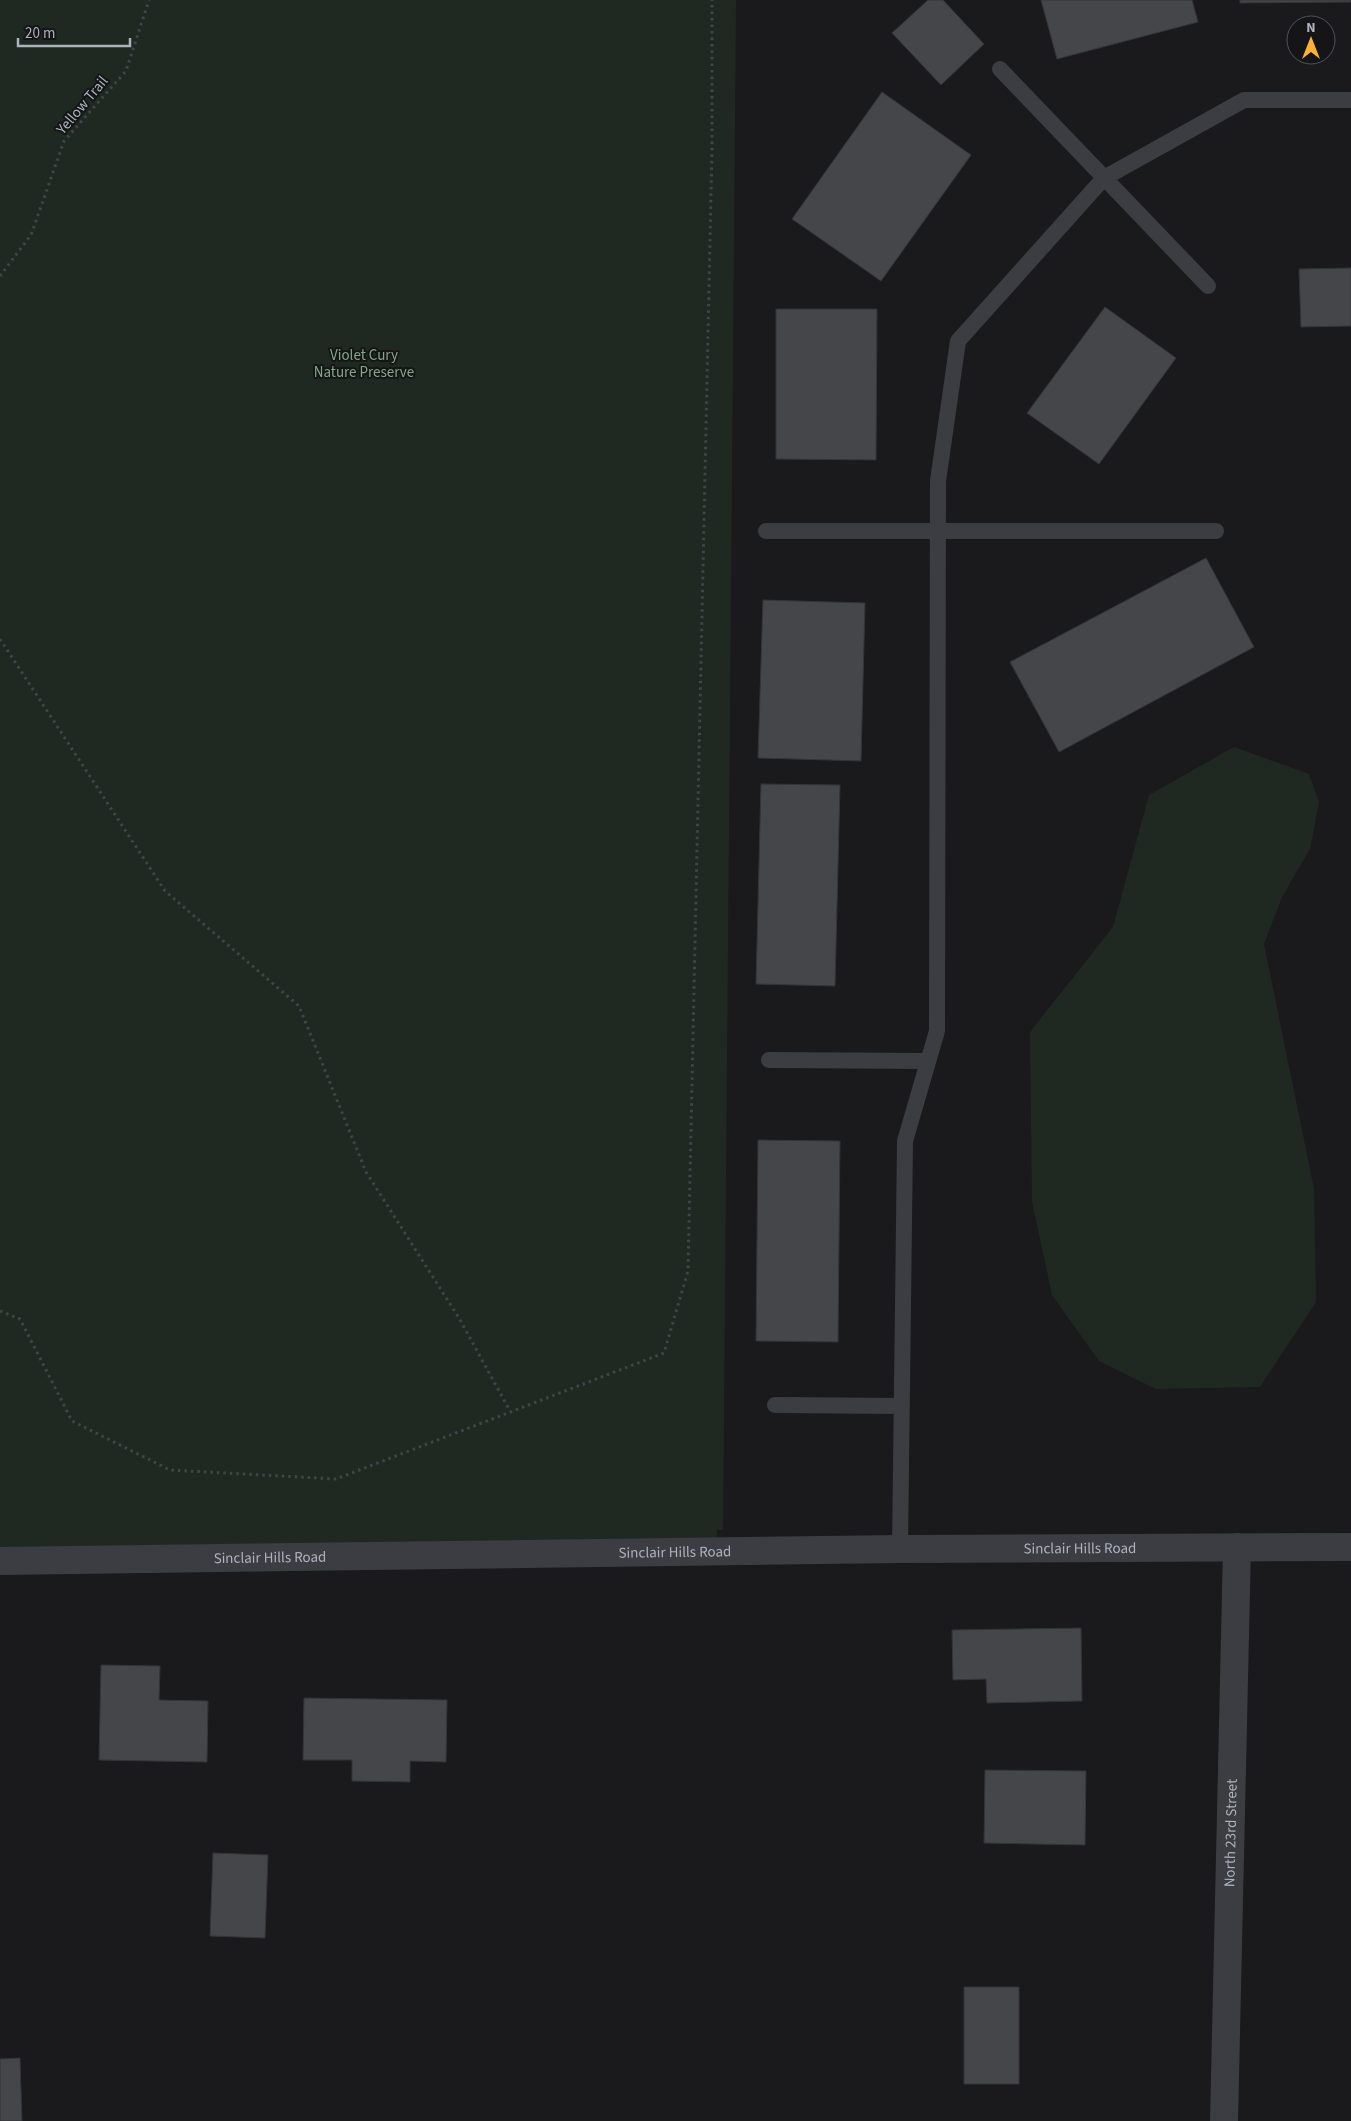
<svg xmlns="http://www.w3.org/2000/svg" width="1351" height="2121" viewBox="0 0 1351 2121" font-family="'Source Sans 3',sans-serif">
<style>
.green{fill:#202921}
.building{fill:#44464a;stroke:#343439}
.lines{fill:none;stroke-linecap:round;stroke-linejoin:round}
.path{stroke:#414449;stroke-width:3;stroke-dasharray:2.5 4;stroke-linecap:butt}
.service{stroke:#3b3d42;stroke-width:16}
.minor{stroke:#3b3d42;stroke-width:28}
.tertiary{stroke:#3b3d42;stroke-width:28}
.labels{text-anchor:middle;stroke-width:4;stroke-linejoin:round;paint-order:stroke}
.street-label{font-size:15px;fill:#adb2bd;stroke:#151518}
.park-label{font-size:15px;fill:#83a884;stroke:#151518}
</style>
<rect width="100%" height="100%" fill="#1a1a1d"/>
<!-- green -->
<path class="green" d="M0,0H736L723,1530H717L716,1553L0,1558Z
M1234,747L1309,774L1319,802L1310,849L1282,897L1264,944L1314,1189L1316,1302L1260,1387L1156,1389L1099,1361L1052,1295L1032,1202L1030,1032L1113,927L1149,795Z"/>
<!-- building -->
<path class="building" d="M928,0H943L984,44L941,85L892,33Z
M1041,0H1192L1198,22L1057,59Z
M1240,0H1351V2L1240,3Z
M882,92L971,155L881,281L792,219Z
M1351,268V326L1301,327L1299,269Z
M1105,307L1176,358L1099,464L1027,413Z
M776,309H877L876,460L776,459Z
M1206,558L1254,647L1059,752L1010,662Z
M763,600L865,603L861,761L758,758Z
M761,784L840,785L835,986L756,984Z
M758,1140L840,1141L838,1342L756,1341Z
M1081,1628L1082,1701L987,1703L986,1679L953,1680L952,1630Z
M101,1665L160,1666L159,1700L208,1701L207,1762L99,1760Z
M304,1698L447,1700L446,1762L410,1761V1782L352,1781V1760H303Z
M985,1770L1086,1771L1085,1845L984,1843Z
M213,1853L268,1855L265,1938L210,1936Z
M964,1987H1019V2084H964Z
M20,2058L22,2121H0V2059Z"/>
<g class="lines">
<!-- path -->
<path class="path" d="M0,276L31,235L64,141L126,71L149,0
M0,639L165,891L299,1006L366,1172L459,1318L510,1411
M0,1311L20,1319L72,1421L170,1470L336,1479L664,1353L688,1271L712,147V0"/>
<!-- service -->
<path class="service" d="M1000,69L1208,286
M766,531H1216
M769,1060L928,1061
M775,1405L901,1406
M900,1549L905,1141L937,1031L938,481L958,341L1104,178L1244,100H1351"/>
<!-- minor -->
<path class="minor" id="s1" d="M1224,2121L1237,1547"/>
<!-- tertiary -->
<path class="tertiary" id="s2" d="M0,1561L900,1549L1351,1547"/>
</g>
<g class="labels">
<!-- street labels -->
<g class="street-label">
<text transform="translate(82 105) rotate(-50)" y="5">Yellow Trail</text>
<text dy="5" stroke="none"><textPath href="#s2" startOffset="1080">Sinclair Hills Road</textPath></text>
<text dy="5" stroke="none"><textPath href="#s2" startOffset="675">Sinclair Hills Road</textPath></text>
<text dy="5" stroke="none"><textPath href="#s2" startOffset="270">Sinclair Hills Road</textPath></text>
<text dy="5" stroke="none"><textPath href="#s1" startOffset="288">North 23rd Street</textPath></text>
</g>
<!-- park labels -->
<g class="park-label">
<text x="364" y="360">Violet Cury<tspan x="364" dy="17">Nature Preserve</tspan></text>
</g>
</g>
<!-- north arrow -->
<g transform="translate(1311 40)"><circle r="24" fill="#151518" stroke="#52545a"/>
<path d="M0-4L9 19L0 12L-9 19Z" fill="#fbb235"/>
<text y="-8" font-size="14" font-weight="bold" text-anchor="middle" fill="#adb2bd">N</text>
</g>
<!-- scale -->
<path d="M18 38v8h112v-8" fill="none" stroke="#adb2bd" stroke-width="2.5"/>
<text x="25" y="38" font-size="15" fill="#adb2bd" stroke="#151518" stroke-width="4" paint-order="stroke">20 m</text>
</svg>
